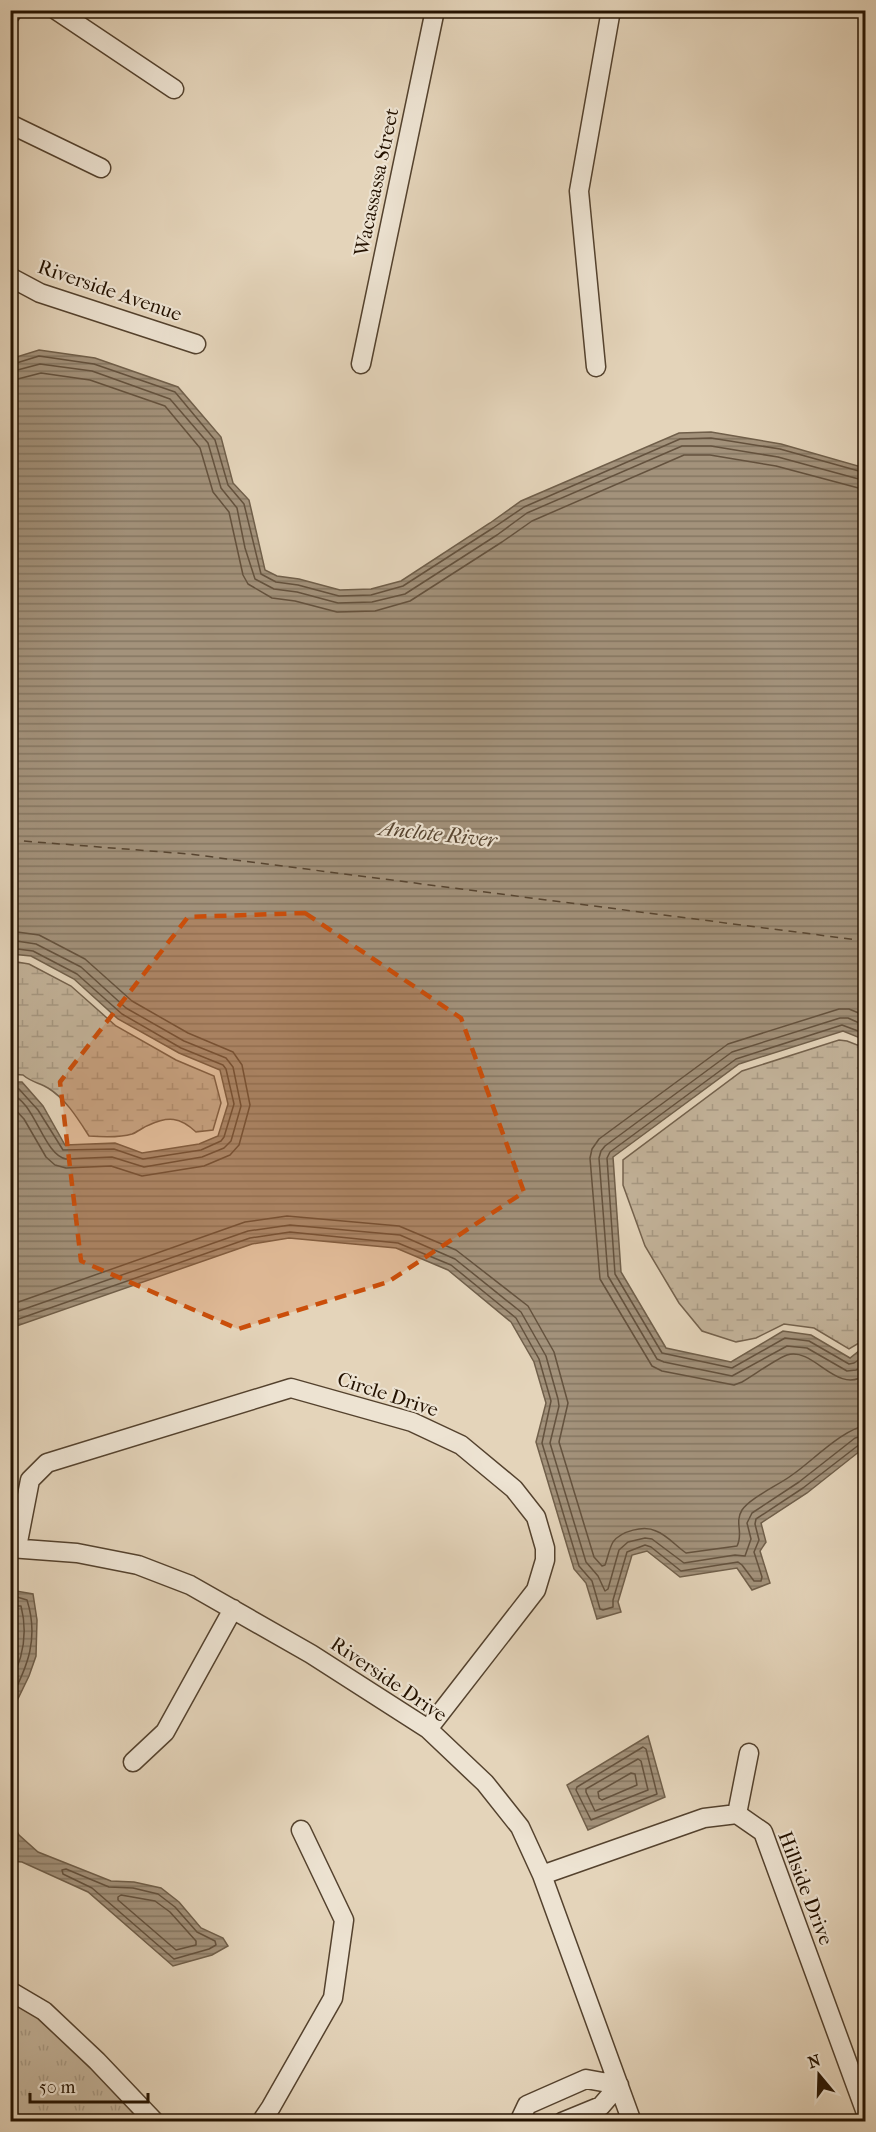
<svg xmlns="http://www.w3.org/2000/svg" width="876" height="2132" viewBox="0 0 876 2132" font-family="'IM FELL French Canon',serif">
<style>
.wetland{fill:url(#wetland-marsh);stroke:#74624d;stroke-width:1.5}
.park{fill:url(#park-tufts);stroke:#74624d;stroke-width:1.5}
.water{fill:url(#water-rules);stroke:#705f4a;stroke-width:1.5}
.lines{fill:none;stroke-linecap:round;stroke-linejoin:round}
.shore{stroke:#64523e;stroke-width:1.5}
.ferry{stroke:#574531;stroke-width:1.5;stroke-dasharray:8 6;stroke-linecap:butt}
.minor-casing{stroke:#54422e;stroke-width:21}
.minor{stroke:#ede3d2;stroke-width:18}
.marked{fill:#cb4e0a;fill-opacity:0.2;stroke:#cb4e0a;stroke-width:4.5;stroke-dasharray:12 8;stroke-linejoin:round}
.labels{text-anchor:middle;stroke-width:4.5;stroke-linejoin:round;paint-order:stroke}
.street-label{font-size:20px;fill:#241200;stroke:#ede3d2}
.water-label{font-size:21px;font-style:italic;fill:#574531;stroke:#ede3d2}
</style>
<defs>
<pattern id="wetland-marsh" width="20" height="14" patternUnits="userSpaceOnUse" patternTransform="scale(1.5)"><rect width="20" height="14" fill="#c3b39a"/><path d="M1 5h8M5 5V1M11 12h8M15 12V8" fill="none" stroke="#a79983"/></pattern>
<pattern id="park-tufts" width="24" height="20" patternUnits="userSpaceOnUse" patternTransform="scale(1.5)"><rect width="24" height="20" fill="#c3b39a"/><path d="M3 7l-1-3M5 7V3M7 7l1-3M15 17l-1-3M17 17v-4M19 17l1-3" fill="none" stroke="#a79983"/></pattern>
<pattern id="water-rules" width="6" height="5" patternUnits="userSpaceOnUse" patternTransform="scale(1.5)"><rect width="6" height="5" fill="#a3927b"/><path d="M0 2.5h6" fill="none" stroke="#857662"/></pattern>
</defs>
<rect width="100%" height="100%" fill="#e4d4ba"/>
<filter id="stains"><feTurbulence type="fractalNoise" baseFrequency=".00333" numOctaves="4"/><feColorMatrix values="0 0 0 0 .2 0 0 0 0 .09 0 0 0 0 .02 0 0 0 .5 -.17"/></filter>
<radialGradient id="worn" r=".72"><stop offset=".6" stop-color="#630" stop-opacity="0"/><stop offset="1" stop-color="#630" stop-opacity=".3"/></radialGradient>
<!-- wetland -->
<path class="wetland" d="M11,961L29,964L71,986L116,1026L176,1060L214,1076L221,1103L213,1130L196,1132C180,1117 168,1116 149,1125C143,1127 138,1132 132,1134C119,1138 102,1137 89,1136C78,1119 66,1099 48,1088C40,1083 31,1082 23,1075L11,1074Z
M839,1040L847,1041L865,1048L866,1301L859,1343L849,1349L814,1328L784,1324L756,1338L736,1342L702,1331L679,1303L645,1246L623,1185V1160L742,1071Z"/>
<!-- park -->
<path class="park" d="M10,2001L40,2019L92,2068L144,2121H11Z"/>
<!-- water -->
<path class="water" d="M39,350L95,358L178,387L221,437L233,483L249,500L265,570L277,576L299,579L340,590L371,589L401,581L490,523L521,501L679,433L711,432L781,444L865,468V1040L843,1031L739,1064L613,1157L621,1272L666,1348L731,1362L783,1331L811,1335L850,1358L865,1346V1447L807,1493L761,1523L766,1542L760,1551L770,1583L752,1590L737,1568L680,1577L647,1551L632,1555L618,1602L621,1612L597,1619L586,1583L574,1569L536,1442L546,1403L534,1362L511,1322L448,1270L396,1248L289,1238L252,1244L11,1328V1082H22L43,1106L65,1145L115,1143L142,1153L199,1144L218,1136L228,1104L220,1070L179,1053L118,1019L74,979L31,956L11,954L10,359Z
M16,1591L33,1594L37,1620L36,1656L29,1676L14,1707L11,1726L10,1593Z
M648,1736L665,1797L588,1830L567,1785Z
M10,1821L19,1835L38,1852L111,1881L134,1882L161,1888L179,1902L201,1928L223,1938L228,1946L212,1955L173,1966L88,1892L22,1862L11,1861Z"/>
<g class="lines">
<!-- shore -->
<path class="shore" d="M10,365L39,356L94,364L175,392L215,440L228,485L244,504L261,574L276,582L298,585L339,596L371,595L403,586L493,528L524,507L680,439L711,438L780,449L866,473
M10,372L40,364L92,371L170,399L208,443L221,488L237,508L245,548L255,579L274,589L297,592L338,603L372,602L405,594L497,535L527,513L682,446H711L778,457L866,481
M10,381L41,373L90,380L165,406L200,448L213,492L229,512L243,575L248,584L272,598L295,601L337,612L375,611L410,601L502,542L532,521L684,455H710L776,466L866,490
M10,931L39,935L85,959L132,1001L188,1033L233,1052L242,1065L250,1105L239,1145L230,1155L204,1166L142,1176L111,1166L66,1168L55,1165L46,1157L24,1119L10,1104
M10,940L36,944L81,967L126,1008L184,1041L226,1058L233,1067L241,1106L231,1141L224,1148L202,1157L144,1167L112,1157L66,1159C43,1155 34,1098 10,1095
M10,948L33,951L77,974L122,1014L181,1048L223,1065L226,1069L234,1104L224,1137L221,1141L201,1150L143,1159L114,1149L63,1150L38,1110L19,1089L10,1088
M866,1016L849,1009H839L728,1044L599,1139L592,1149L590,1158L600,1279L652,1366L662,1371L734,1385L742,1382C754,1375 776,1359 787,1355C815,1347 835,1395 866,1375
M866,1026L848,1018H840L732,1052L605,1146L601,1151L599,1158L608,1276L657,1359L664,1362L732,1376L787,1346L807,1348L847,1371L856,1370L866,1364
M866,1034L842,1025L736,1059L610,1152L607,1158L615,1274L662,1353L732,1368L785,1338L809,1341L849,1364L854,1363L866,1355
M10,1305L245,1222L287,1216L399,1226L456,1250L528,1306L554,1352L568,1403L559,1442L594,1557L602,1566L605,1565C608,1557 609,1549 613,1542C621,1531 644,1525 656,1531C667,1535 676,1546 686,1553L737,1546C744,1533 734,1523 742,1510C751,1497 779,1485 792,1475C810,1463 845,1427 866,1426
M10,1314L248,1231L290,1225L400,1235L455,1259L521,1312L546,1356L558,1399L559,1406L550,1443L586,1562L598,1576L605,1591L608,1589L619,1550L628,1542L645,1538L652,1539L684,1563L735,1555L745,1556L751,1539L747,1523L752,1513L799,1482L855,1438L866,1435
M10,1322L250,1238L290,1232L398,1243L451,1265L516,1318L539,1359L551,1401L542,1443L579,1566L592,1581L600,1609L603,1610L613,1607V1600L627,1552L645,1545L651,1547L681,1571L738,1562L742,1565L754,1581H761L762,1577L754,1552L759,1540L755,1524L756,1519L803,1488L860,1444L866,1443
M10,1598L17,1597L27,1600C39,1638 28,1666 10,1700
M10,1606H21C28,1633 23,1659 10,1683
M643,1747L646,1749L657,1794L591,1820L576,1790L577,1787Z
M638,1759L641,1761L648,1790L595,1811L586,1792V1789Z
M631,1773L635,1774L637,1785L602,1800L599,1798L598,1792Z
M66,1869L109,1887L133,1888L158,1894L175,1907L197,1932L215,1941L216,1945L209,1949L174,1959L92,1888L63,1874L62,1870Z
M121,1895L155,1901L170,1912L196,1941V1945L176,1950L118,1900V1897Z"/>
<!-- ferry -->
<path class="ferry" d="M10,840L189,854L866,941"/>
<!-- minor casing -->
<g class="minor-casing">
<path id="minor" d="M56,10L174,89
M10,15L13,10
M10,124L101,168
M10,277L40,293L196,344
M361,364L435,10
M596,367L579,191L611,10
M17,1547L30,1480L47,1463L291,1388L412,1422L461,1445L514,1489L536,1517L545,1548V1560L536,1590L428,1729
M10,1548L77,1553L138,1565L190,1585L311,1654L428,1729L485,1783L520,1827L542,1875L632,2122
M133,1762L165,1732L233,1609
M737,1814L749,1753
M542,1875L704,1818L737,1814L763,1832L866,2113
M10,1991L44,2011L97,2061L155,2122
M261,2122L271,2107L333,1998L344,1920L301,1830
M519,2122L527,2105L586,2079L619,2085L601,2106L562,2122"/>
</g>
<!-- minor -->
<use href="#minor" class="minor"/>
</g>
<!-- marked area -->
<path class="marked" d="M305,913L461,1018L524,1192L388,1282L238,1329L81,1261L60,1082L188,917Z"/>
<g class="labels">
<!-- street labels -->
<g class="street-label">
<text transform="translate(376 182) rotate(-78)" y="7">Wacassassa Street</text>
<text transform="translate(110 290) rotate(19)" y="7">Riverside Avenue</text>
<text transform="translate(388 1394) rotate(18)" y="7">Circle Drive</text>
<text transform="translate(389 1679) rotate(34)" y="7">Riverside Drive</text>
<text transform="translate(806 1888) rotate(69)" y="7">Hillside Drive</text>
</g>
<!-- water labels -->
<g class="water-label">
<text transform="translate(438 834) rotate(6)" y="7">Anclote River</text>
</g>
</g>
<!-- margin -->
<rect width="876" height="2132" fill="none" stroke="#e4d4ba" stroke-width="36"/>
<rect x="12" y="12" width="852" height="2108" fill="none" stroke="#241200" stroke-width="3"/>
<rect x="18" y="18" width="840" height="2096" fill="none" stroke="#241200" stroke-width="1.5"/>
<!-- north arrow -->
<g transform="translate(819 2075) rotate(341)" stroke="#ede3d2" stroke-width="4.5" paint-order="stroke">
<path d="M0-4.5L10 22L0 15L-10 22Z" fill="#241200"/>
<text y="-9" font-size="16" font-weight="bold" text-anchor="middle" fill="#241200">N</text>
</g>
<!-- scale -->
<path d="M30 2093v9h118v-9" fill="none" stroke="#241200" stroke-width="3"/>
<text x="39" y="2093" font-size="18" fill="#241200" stroke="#ede3d2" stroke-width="4.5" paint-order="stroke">50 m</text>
<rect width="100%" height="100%" filter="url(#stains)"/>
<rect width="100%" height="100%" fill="url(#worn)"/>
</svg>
